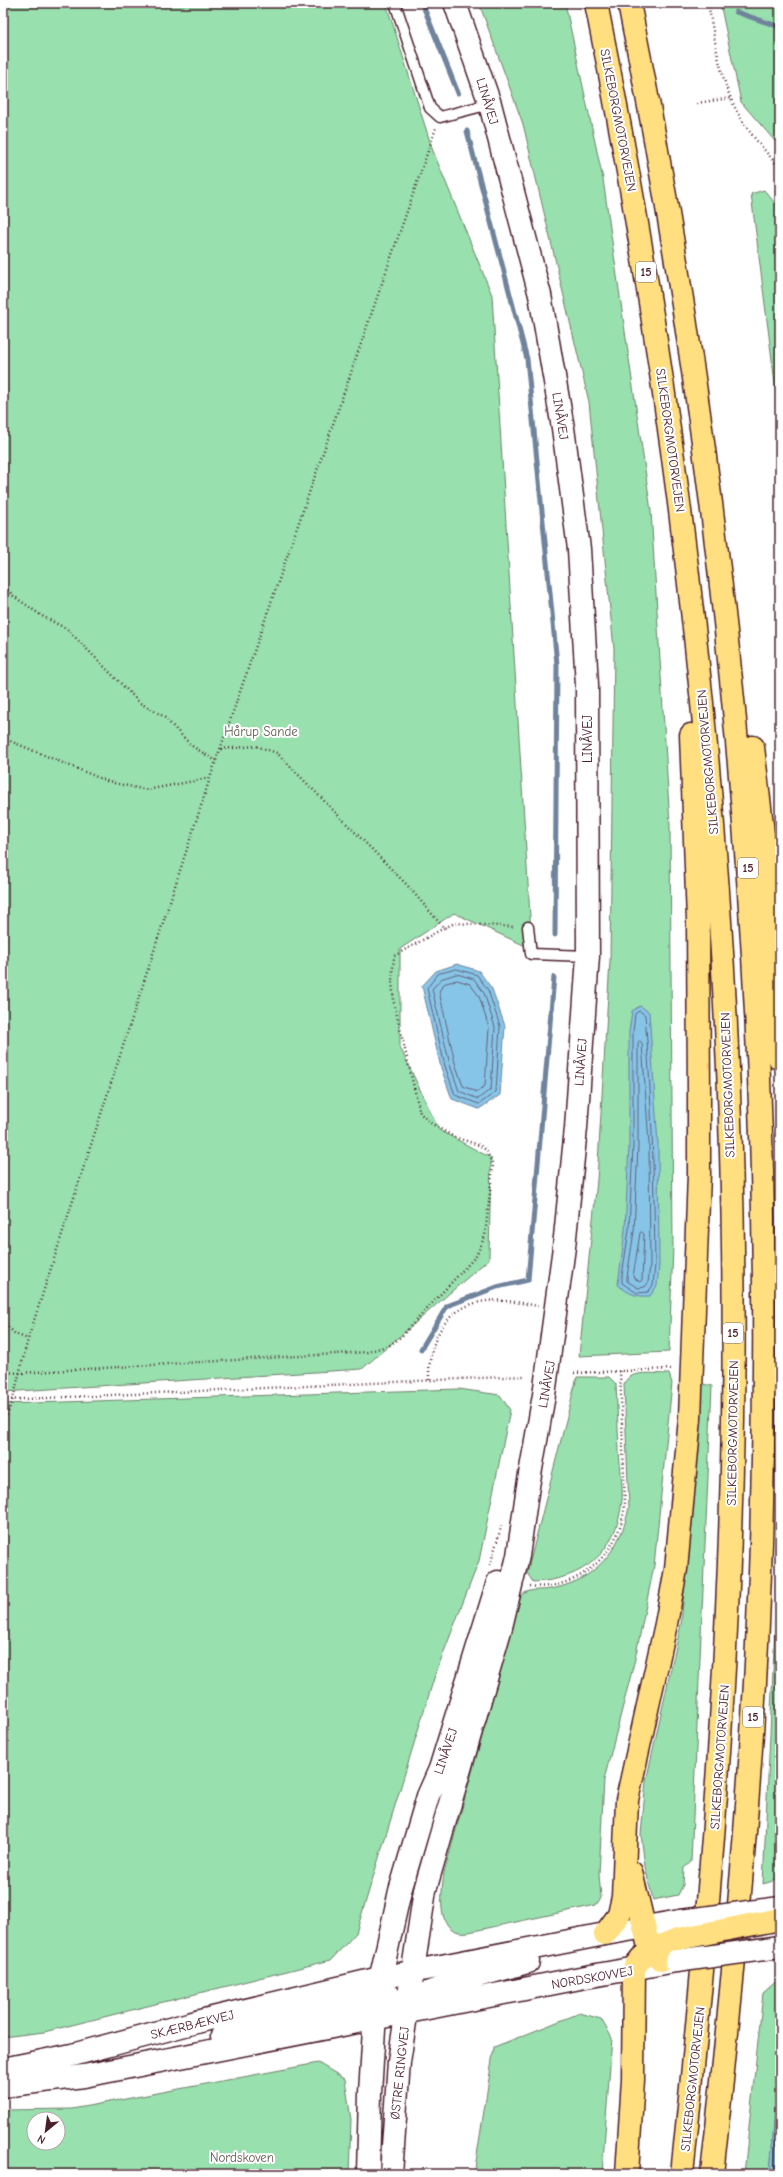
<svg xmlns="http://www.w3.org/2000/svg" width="783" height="2177" viewBox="0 0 783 2177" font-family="'Comic Neue',sans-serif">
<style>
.green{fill:#98e0ae;stroke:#71806c;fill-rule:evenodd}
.water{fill:#87c5e8;stroke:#6f839c}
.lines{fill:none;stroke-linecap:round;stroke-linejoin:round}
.shore{stroke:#626177;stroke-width:1}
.stream{stroke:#6f839c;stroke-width:5}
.lane-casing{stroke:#4a1f2b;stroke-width:13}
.secondary-casing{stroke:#4a1f2b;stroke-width:25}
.highway-casing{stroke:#4a1f2b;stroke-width:25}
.path{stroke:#4a1f2b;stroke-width:2.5;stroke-dasharray:1 3;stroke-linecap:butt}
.lane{stroke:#fff;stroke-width:10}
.secondary{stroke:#fff;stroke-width:22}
.highway{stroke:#ffdf80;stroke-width:22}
.secondary-bridge-casing{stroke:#4a1f2b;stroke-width:25;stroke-linecap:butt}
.highway-bridge-casing{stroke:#4a1f2b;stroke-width:25;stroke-linecap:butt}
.secondary-bridge{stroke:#fff;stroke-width:22}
.highway-bridge{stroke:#ffdf80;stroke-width:22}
.labels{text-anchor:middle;stroke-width:4;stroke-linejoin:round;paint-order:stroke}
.shield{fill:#fff;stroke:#80626b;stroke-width:1}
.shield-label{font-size:12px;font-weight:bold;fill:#4a1f2b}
.street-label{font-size:13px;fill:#4a1f2b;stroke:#fff}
.park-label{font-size:13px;fill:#615952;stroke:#fff}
</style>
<rect width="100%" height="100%" fill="#fff"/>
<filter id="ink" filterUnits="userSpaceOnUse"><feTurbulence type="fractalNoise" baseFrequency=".025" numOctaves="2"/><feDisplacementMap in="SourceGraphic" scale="8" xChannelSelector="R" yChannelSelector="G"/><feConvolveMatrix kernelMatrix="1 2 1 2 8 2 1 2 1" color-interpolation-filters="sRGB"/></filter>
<g filter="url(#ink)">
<!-- green -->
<path class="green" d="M3,3H386L433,151L492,295L532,949L454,913L400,949V1047L439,1130L491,1158L489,1259L362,1369L3,1392Z
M479,3H565L603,179L651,511L670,825L673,1247L669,1352L579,1356L597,1180L610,961L614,649L589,402L523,124Z
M720,3H780V147L741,102Z
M764,190L780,209V423L751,194Z
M669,1374L672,1383L654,1566L635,1659L604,1780L599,1874L601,1898L596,1905L469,1932C435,1937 441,1895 444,1873L521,1596C528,1588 540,1591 550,1589C594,1582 621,1550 629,1507L624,1384C629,1369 656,1374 669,1374Z
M577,1377H609L616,1384C617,1406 618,1429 619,1451C620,1467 623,1484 622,1500C617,1552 584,1580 533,1582L527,1573Z
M703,1384L712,1386L691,1862L684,1868L683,1885L678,1895L653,1900L645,1867L641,1834L646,1781L681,1624Z
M459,1389L500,1395L510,1410L479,1561L435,1675L356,1933L331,1960L44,2032L3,2037V1404Z
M780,1520V1879L763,1884Z
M780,1978V2051L770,2174H744L763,1993Z
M580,2013L601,2019L612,2038L602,2174H474L494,2047Z
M318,2063L345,2079L351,2120L349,2174H3V2110L72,2109ZM34,2119H58V2143H34Z"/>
<!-- water -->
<path class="water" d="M457,964L479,971L492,989L505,1026L500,1095L479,1109L452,1099L441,1068L422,986L436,971Z
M640,1006L649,1012L658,1144L659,1266L657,1286L650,1296C636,1297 629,1294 618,1285L625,1230L629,1146V1032L632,1011Z
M780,2051V2174H770L779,2059Z"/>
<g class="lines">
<!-- shore -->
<path class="shore" d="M457,969L477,975L488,990L500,1026L496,1092L479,1104L455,1095L445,1066L427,988L438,974Z
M457,974L474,979L484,993L495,1027L491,1089L478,1099L459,1091L450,1065L432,989L441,979Z
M457,980L470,984L479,996L489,1028L485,1086L477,1092L463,1086L455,1063L439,991L444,984Z
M640,1011L645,1015C652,1098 654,1182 655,1265L653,1285L648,1292L637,1293L622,1283V1276L629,1230L633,1146V1032L635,1014Z
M640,1041L642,1043L649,1144L650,1265L648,1283L645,1287L638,1288L627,1281V1277L634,1231L638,1146V1043Z
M642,1232L644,1234L642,1280L640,1282L633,1277L640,1233Z
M774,2174L780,2095"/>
<!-- stream -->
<path class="stream" d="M422,3L458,93
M736,12L780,27
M467,131L527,359L557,664L555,935
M421,1349L447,1306L497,1287L528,1280L554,977"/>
<!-- lane casing -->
<g class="lane-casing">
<path id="lane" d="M395,3L430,108L440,117L490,104
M528,927L531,954L588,956"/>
</g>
<!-- secondary casing -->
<g class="secondary-casing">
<path id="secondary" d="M396,2004L463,1980L528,1962
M222,2036L389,1995
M3,2069L72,2055L196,2022L380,1978L605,1934L680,1921
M3,2086L84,2076L580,1978L676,1961
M368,2174L370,2093L376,1998L400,1891L428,1796L440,1769L498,1582
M391,2174L399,2062L425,1890L501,1627L518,1556L528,1486L544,1395L564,1247L576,1128L588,956L587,685L579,549L563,428L540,295L490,104L455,3"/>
</g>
<!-- highway casing -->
<g class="highway-casing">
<path id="highway" d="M596,3C690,469 740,944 733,1419C729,1672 709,1923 682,2174
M629,3C733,520 779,1046 760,1573C753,1774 734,1974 712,2174
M753,747L764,842L780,1059
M631,1872L648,1943L652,1950L662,1960
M605,1934L619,1915L623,1897L627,1800L666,1624L676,1569L690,1418L699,1174V1096L698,920L691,735
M627,2174L633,2080L634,1969C641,1952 661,1945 678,1939"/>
</g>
<!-- path -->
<path class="path" d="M708,3C715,40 720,82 739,115C750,135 766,151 780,169
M697,103L731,98
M3,583L12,595L42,616L67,629L140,703L163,716L192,746L216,761
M3,738L109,782L147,790L209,778
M221,749L256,746L277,753L407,885L444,928L455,923L515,927
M3,1321L15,1334L28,1339
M3,1372L19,1373L367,1352L390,1345L401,1337L476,1256L485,1236L493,1165L486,1150L479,1145L454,1137L429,1122L420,1113L394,1003L392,981L394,956L444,928
M574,1373L673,1369
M429,1380C428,1342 444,1306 486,1301C502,1299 522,1303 538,1306
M3,1400L524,1376
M3,1427L13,1399L28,1339L210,778L436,128
M490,1565L502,1524
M530,1586C580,1592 622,1551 625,1502L620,1371"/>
<!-- lane -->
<use href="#lane" class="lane"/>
<!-- secondary -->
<use href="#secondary" class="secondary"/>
<!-- highway -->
<use href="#highway" class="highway"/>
<!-- secondary-bridge casing -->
<g class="secondary-bridge-casing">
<path id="secondary-bridge" d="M680,1921L780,1908
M676,1961L780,1947"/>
</g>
<!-- highway-bridge casing -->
<g class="highway-bridge-casing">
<path id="highway-bridge" d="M678,1939L780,1919"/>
</g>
<!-- secondary-bridge -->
<use href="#secondary-bridge" class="secondary-bridge"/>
<!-- highway-bridge -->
<use href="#highway-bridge" class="highway-bridge"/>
</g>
</g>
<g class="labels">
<!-- shield labels -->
<g class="shield">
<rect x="636" y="262" width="20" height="20" rx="3"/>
<rect x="738" y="858" width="20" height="20" rx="3"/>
<rect x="723" y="1323" width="20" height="20" rx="3"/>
<rect x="743" y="1707" width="20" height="20" rx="3"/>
</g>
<g class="shield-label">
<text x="646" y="276">15</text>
<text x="748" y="872">15</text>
<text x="733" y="1337">15</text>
<text x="753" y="1721">15</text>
</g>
<!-- street labels -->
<g class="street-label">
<text transform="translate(488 101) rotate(73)" y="5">LINÅVEJ</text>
<text transform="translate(619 120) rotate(79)" y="5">SILKEBORGMOTORVEJEN</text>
<text transform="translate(561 416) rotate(81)" y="5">LINÅVEJ</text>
<text transform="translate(671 440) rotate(82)" y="5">SILKEBORGMOTORVEJEN</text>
<text transform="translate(587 739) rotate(-90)" y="5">LINÅVEJ</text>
<text transform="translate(707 762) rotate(-95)" y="5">SILKEBORGMOTORVEJEN</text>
<text transform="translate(580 1062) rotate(-86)" y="5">LINÅVEJ</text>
<text transform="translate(727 1085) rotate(-92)" y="5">SILKEBORGMOTORVEJEN</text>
<text transform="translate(546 1384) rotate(-80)" y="5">LINÅVEJ</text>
<text transform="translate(732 1433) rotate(-89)" y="5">SILKEBORGMOTORVEJEN</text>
<text transform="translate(445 1751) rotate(-71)" y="5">LINÅVEJ</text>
<text transform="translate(719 1757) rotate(-86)" y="5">SILKEBORGMOTORVEJEN</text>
<text transform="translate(592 1977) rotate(-10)" y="5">NORDSKOVVEJ</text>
<text transform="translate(192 2024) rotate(-14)" y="5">SKÆRBÆKVEJ</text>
<text transform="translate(399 2073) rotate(-84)" y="5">ØSTRE RINGVEJ</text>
<text transform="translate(692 2079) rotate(-84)" y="5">SILKEBORGMOTORVEJEN</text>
</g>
<!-- park labels -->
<g class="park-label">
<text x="261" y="736">Hårup Sande</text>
<text x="242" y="2162">Nordskoven</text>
</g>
</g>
<!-- margin -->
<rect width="783" height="2177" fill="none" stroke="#fff" stroke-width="16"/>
<rect x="8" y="8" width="767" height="2161" fill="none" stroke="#4a1f2b" stroke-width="1.5" filter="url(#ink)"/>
<!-- north arrow -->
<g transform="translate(46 2131) rotate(209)"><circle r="19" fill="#ffffff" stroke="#b7a5aa"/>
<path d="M0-3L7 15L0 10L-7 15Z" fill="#4a1f2b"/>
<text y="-6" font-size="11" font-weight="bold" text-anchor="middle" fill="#4a1f2b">N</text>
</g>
</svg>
